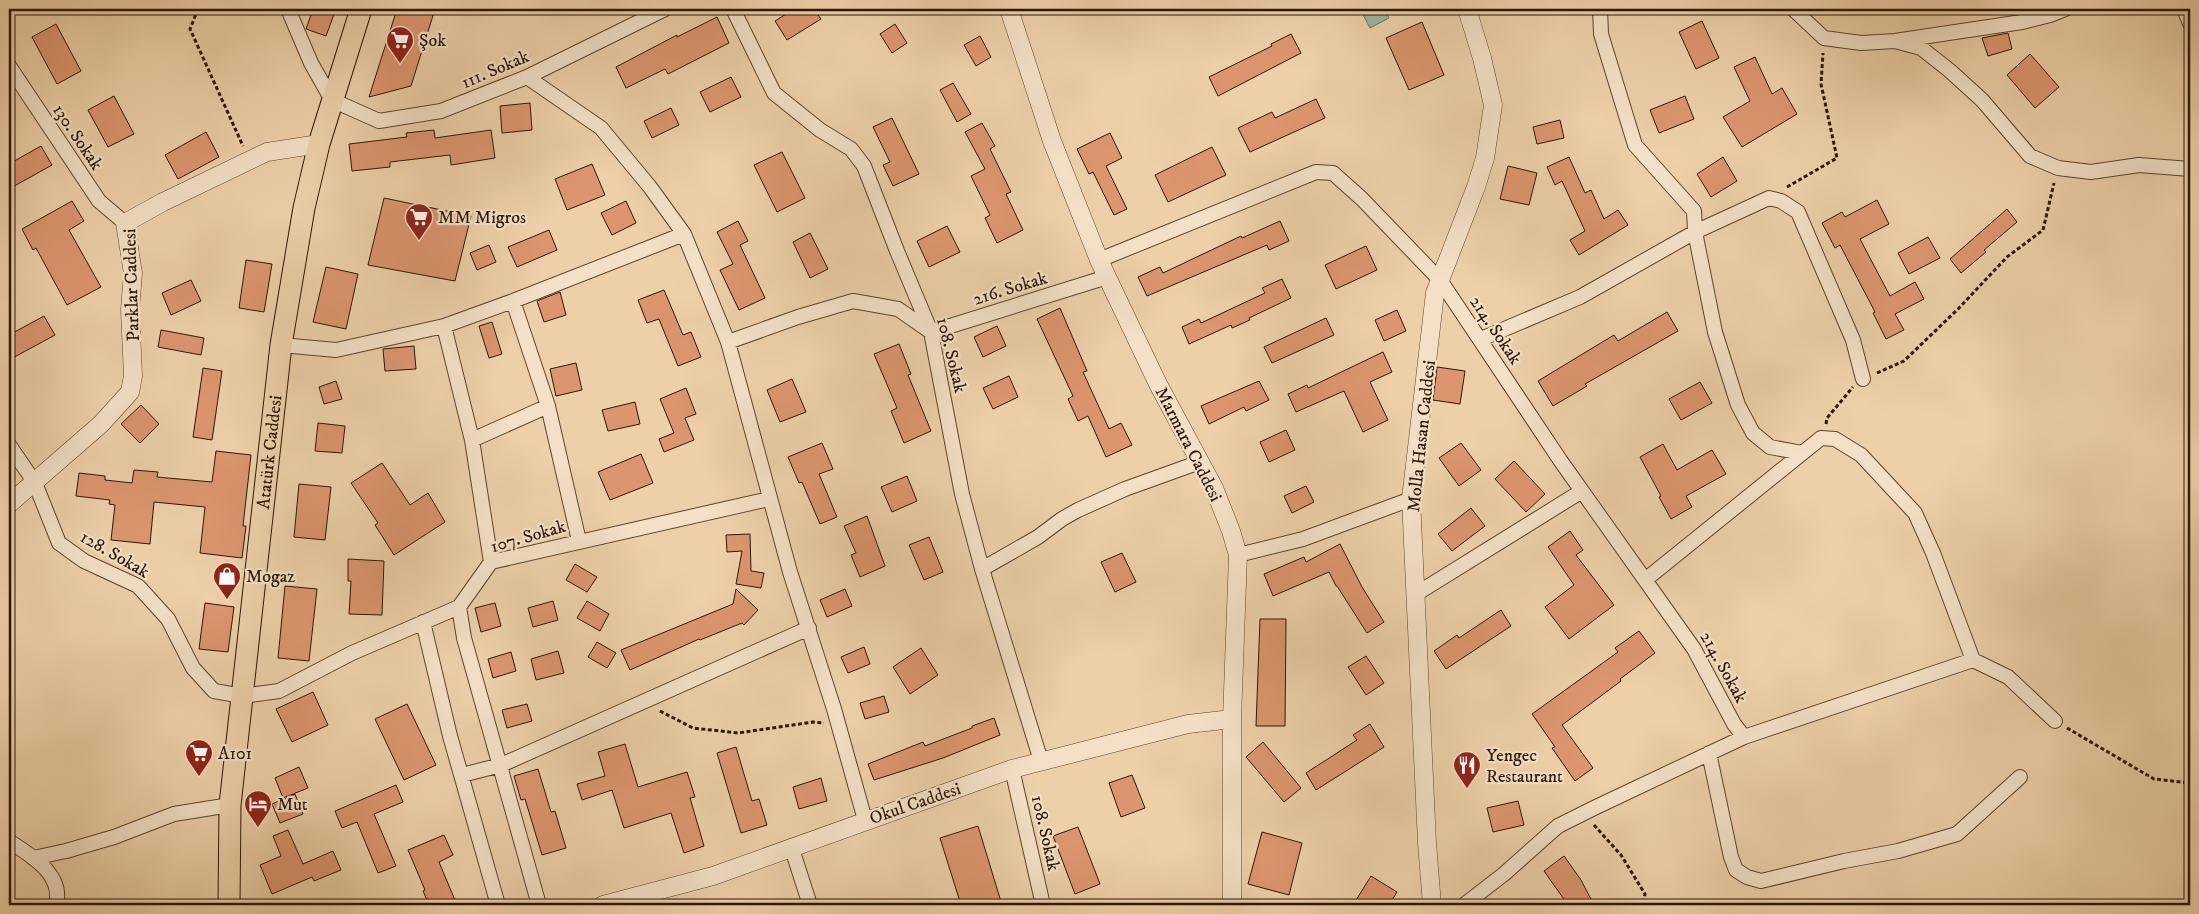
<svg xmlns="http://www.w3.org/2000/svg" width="2199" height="914" viewBox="0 0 2199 914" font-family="'IM FELL DW Pica',serif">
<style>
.water{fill:#9ab7a2;stroke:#6e7764}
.building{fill:#dc956f;stroke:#2c1606}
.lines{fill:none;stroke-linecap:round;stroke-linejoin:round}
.minor-casing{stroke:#5c442e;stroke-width:16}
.tertiary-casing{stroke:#5c442e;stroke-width:19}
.primary-casing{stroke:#2c1606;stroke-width:23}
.path{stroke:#2c1606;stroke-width:3;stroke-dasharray:4 2.5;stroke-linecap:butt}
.minor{stroke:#f3e0c6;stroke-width:14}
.tertiary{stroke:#f3e0c6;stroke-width:18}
.primary{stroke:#edd0a8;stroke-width:21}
.labels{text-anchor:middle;stroke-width:4.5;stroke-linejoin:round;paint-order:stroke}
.poi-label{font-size:18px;fill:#2c1606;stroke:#f3e0c6;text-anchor:start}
.street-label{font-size:18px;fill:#2c1606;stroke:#f3e0c6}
</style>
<rect width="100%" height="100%" fill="#edd0a8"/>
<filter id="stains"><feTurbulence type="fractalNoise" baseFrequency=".004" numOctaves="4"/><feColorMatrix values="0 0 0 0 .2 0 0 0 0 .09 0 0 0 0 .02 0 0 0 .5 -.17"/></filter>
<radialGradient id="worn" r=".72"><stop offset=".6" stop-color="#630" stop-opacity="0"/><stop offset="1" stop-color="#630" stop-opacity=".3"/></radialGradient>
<!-- water -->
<path class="water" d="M1360,9H1384L1389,18L1370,28Z"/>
<!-- building -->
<path class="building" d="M313,9H336L326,36L306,29Z
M397,9H435L411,86L369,97Z
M794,9H814L821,19L787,40L775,21Z
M717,17L729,43L668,74L665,69L626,88L616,67L677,35V37Z
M1702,21L1719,58L1696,69L1679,32Z
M1422,22L1444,75L1409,90L1386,38Z
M56,24L81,71L57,84L32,37Z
M895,24L907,43L892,53L880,34Z
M2008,33L2012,49L1988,56L1982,38Z
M1291,34L1301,53L1218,96L1209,77L1272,46L1271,44Z
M980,36L991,57L976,66L964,45Z
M2030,54L2059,87L2035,108L2007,75Z
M1755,57L1772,94L1782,88L1797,114L1742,147L1723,117L1750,101L1734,67Z
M731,77L741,97L710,112L700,92Z
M953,83L971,114L957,122L940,90Z
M114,96L134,134L108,147L88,110Z
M1685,96L1694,119L1659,133L1650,110Z
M1316,99L1325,118L1250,152L1238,128L1272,112L1275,118Z
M530,103L532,130L502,133L500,106Z
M671,108L679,125L652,138L644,121Z
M892,118L919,174L893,186L883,165L890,162L873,127Z
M1560,120L1564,138L1537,144L1533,127Z
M982,123L995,146L990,149L1011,192L1006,194L1023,230L997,243L985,218L990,215L971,176L985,169L965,132Z
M434,130L435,138L491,130L495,158L451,165L450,155L390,162V167L352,171L349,144L407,137L406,133Z
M206,132L219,157L178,179L165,155Z
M1110,133L1122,158L1106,166L1127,209L1114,215L1093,172L1089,174L1077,149Z
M41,146L52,165L9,189V164Z
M1212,147L1226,175L1168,202L1155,175Z
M782,152L805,198L777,212L754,165Z
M1569,157L1585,193L1591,190L1604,219L1618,210L1628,225L1579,255L1570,240L1585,231L1562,181L1555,185L1547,167Z
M1723,157L1737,181L1711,197L1697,174Z
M592,164L605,195L567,210L555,179Z
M1508,166L1537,173L1529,205L1500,199Z
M384,198L471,216L455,281L368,265Z
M1877,200L1889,224L1860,239L1890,296L1915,282L1924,299L1895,314L1904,330L1886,339L1873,313L1875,312L1840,245L1835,248L1822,223L1842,212L1845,217Z
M72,201L84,221L69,230L101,287L67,305L36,248L33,250L22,229Z
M626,201L636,223L612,235L601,213Z
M2007,209L2017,222L1984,250L1986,252L1961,273L1950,259Z
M738,221L748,241L740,245L765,298L739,310L720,270L733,264L717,232Z
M1280,221L1289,241L1269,250L1267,245L1147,296L1138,277L1160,267L1163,273L1241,236L1242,238Z
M947,226L960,252L929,267L917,241Z
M549,230L557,250L517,267L508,247Z
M810,233L828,269L810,278L793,242Z
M1928,237L1940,258L1909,274L1898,253Z
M489,245L496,262L477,270L470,253Z
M1366,246L1377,270L1336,289L1325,265Z
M246,260L272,264L264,312L239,308Z
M326,267L358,274L346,329L313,322Z
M1282,279L1291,298L1249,318L1250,320L1232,328L1231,325L1189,344L1182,327L1199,319L1201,323L1265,293L1262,288Z
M191,280L201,301L171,315L162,293Z
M664,290L683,335L691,332L701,357L678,366L659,319L647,323L638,300Z
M560,292L566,315L544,322L537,301Z
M1060,308L1087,371L1083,372L1109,429L1121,423L1132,445L1106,457L1088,416L1078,421L1068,399L1073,396L1037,319Z
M1397,310L1406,331L1384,341L1375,320Z
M1667,312L1678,331L1585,384L1587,386L1553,406L1538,381L1614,335L1618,341Z
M44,316L55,335L9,360V335Z
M1326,318L1334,335L1272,363L1264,347Z
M492,322L502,354L489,358L479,326Z
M997,326L1006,346L983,357L974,337Z
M161,330L204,338L201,355L158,347Z
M899,344L911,374L908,375L931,431L904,443L891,411L897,408L874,354Z
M414,346L416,369L385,371L383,349Z
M1383,352L1392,372L1370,382L1388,420L1363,432L1344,391L1296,412L1288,394L1307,385L1308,388Z
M576,363L582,390L556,396L550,369Z
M1437,367L1465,371L1460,404L1433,400Z
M203,368L222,371L212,440L193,437Z
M1009,376L1018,397L993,409L983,388Z
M792,379L806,412L780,422L767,390Z
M336,381L342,399L324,404L319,387Z
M1259,381L1269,400L1246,411L1244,407L1209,424L1201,406Z
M1700,382L1712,403L1681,420L1669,399Z
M686,388L696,414L685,418L694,440L664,452L659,439L674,433L660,399Z
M635,402L640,424L608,431L602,410Z
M141,405L159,424L140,443L121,424Z
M318,423L345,426L342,453L315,451Z
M1286,430L1295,450L1269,462L1260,442Z
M822,443L833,469L819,474L837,517L820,524L802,482L799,483L788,457Z
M1461,443L1481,470L1459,486L1439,458Z
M1663,444L1677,470L1712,450L1726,474L1686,496L1692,507L1671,519L1659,497L1661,496L1640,457Z
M216,451L251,455L243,526H246L242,558L200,553L205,507L154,502L150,544L111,540L115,505L109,504L110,500L76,496L79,473L105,476V480L132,483L134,470L158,472L157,477L212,482Z
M641,454L653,483L610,500L598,472Z
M1514,461L1545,494L1526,512L1495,479Z
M382,463L410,505L428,493L445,522L394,555L375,525L378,523L351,483Z
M907,476L917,501L892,512L881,487Z
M299,484L331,487L325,540L294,537Z
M1306,486L1314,502L1292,513L1284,496Z
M1471,508L1485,526L1452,551L1438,534Z
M867,516L885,566L860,577L851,555L856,553L844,526Z
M1570,531L1583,550L1576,555L1614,605L1569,639L1545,607L1574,585L1548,547Z
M750,534L751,571L764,573L761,588L736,584L742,551L727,552L726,535Z
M929,537L943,572L924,580L909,545Z
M1340,544L1362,587L1384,622L1367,633L1337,586H1336L1329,572L1273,596L1264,574L1304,557L1306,562Z
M1122,553L1136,582L1115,592L1101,562Z
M348,559L384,561L382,615L349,614L351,581H348Z
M575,564L597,577L587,592L566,580Z
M285,586L317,589L309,661L278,658Z
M736,589L758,610L744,625L742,623L700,640L699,639L630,670L621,650L733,604Z
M845,589L852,606L827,617L820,600Z
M553,601L558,620L533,627L528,608Z
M587,601L609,614L600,631L577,618Z
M205,603L234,607L228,652L199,649Z
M495,603L501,626L481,632L475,608Z
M1501,610L1511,626L1446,669L1434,651L1457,635L1459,638Z
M1260,619H1286L1285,726H1256Z
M1639,631L1655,653L1620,679L1621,681L1562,725L1593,768L1575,781L1552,748L1555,747L1532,714L1618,652L1615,648Z
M597,642L616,653L607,668L588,657Z
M864,647L870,664L848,673L841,657Z
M921,648L938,675L910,694L893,667Z
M558,651L564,673L536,680L531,659Z
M511,652L516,671L493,678L488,659Z
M1366,656L1384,683L1366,695L1348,667Z
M313,692L328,725L292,742L276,709Z
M884,696L889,712L865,719L860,703Z
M407,704L436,765L404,780L375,719Z
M527,704L532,721L507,728L502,710Z
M994,718L1000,735L943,758L874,780L868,764L923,742L925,746L972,728V726Z
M1370,724L1384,747L1316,790L1306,773L1357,740L1353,735Z
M1263,742L1301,788L1284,802L1246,757Z
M625,744L638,787L687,772L695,797L690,798L704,846L684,853L671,813L624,828L612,790L582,800L577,784L605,776L598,752Z
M736,747L752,801L759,799L767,825L741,833L717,753Z
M299,767L308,788L283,798L275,778Z
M538,769L551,812L555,811L566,848L542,855L525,799L521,800L514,776Z
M1132,775L1145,808L1121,817L1109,783Z
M821,778L827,801L799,809L793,787Z
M396,785L403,802L374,814L396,866L378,873L357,822L342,828L335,811Z
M295,794L303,814L280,823L272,804Z
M1518,801L1524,825L1493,832L1487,808Z
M978,826L1002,905H961L940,838Z
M1078,827L1100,884L1075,894L1053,836Z
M288,830L303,864L333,851L341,870L314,881L312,877L272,894L260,865L281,856L273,836Z
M1262,832L1302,843L1289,895L1248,884Z
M444,835L453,855L439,862L457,905H429L423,891L425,890L408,850Z
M1564,856L1581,880L1594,905H1568L1544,871Z
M1371,876L1397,892L1389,905H1353Z"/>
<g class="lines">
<!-- minor casing -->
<g class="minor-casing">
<path id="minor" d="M288,9L311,63L332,100L379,121L441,111L527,77L665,9
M733,9L774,93L820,130L851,149L864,166L897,251L931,332L962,494L982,569L1041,761
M1600,9L1601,34L1635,145L1694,211L1695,232L1715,332L1738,405L1753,433L1770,447L1802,453
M1793,9L1824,38L1861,43L1895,41L2022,22L2050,15L2065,9
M2184,9L2190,23
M1895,41L1921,48L1949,70L1982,100L2030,156L2058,168L2091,172L2139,165L2190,169
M9,66L99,201L125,223
M527,77L601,128L650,187L684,234L728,342L790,572L834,709L865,820
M1099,260L1316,172L1333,173L1362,199L1440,280L1560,460L1694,649L1734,724L1744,737
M513,301L548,406L579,541
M444,326L472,440L491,562
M1481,339L1580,297L1695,232L1769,198L1781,201L1798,212L1853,340L1863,379
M728,342L798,317L853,301L898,309L931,332L1107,277
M281,345L336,350L444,326L513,301L684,234
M472,440L548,406
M9,445L35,483L59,543L84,561L138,586L168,619L193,668L214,691L242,696L279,691L352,653L459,607L491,562L769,499
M1238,555L1303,539L1411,499
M982,569L1038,537L1062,519L1078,510L1125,489L1200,462
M1645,580L1821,438L1835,439L1861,455L1915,513L1933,553L1973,660
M1416,594L1582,491
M459,607L464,638L539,905
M423,622L450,736L498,905
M1709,753L1731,857L1736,870L1747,877L1761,881L1844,861L1898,851L1957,834L2020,777
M1012,769L1043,905
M462,775L501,765L809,628
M9,841C31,856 64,874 56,905
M792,849L810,905
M33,858L66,851L114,837L174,814L230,805
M1464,905L1504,874L1558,826L1594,808L1744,737L1973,660L2008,677L2055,721"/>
</g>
<!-- tertiary casing -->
<g class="tertiary-casing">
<path id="tertiary" d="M1009,9L1052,141L1099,260L1158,384L1214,488L1231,531L1238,555L1232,719V905
M9,504L101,424L130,392L133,376L130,310L133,273L125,223L163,202L267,152L319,144
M603,905L713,876L1012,769L1188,724L1232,719
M1432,905L1427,843L1411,499L1435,293L1476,187L1485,158L1493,105L1482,58L1467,9"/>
</g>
<!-- primary casing -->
<g class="primary-casing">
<g id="primary">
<path id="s1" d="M229,905L230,805L281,345L304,208L319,144L361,9"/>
</g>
</g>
<!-- path -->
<path class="path" d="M198,9L190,29L243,146
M1787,187L1837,158L1821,84L1823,53
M1877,373L1904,361L1958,309L2007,257L2043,230L2054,183
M1826,424L1827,418L1853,387
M660,711L693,728L738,733L813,722L824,723
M2067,728L2154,779L2190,783
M1594,825L1621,855L1645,894L1643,905"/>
<!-- minor -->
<use href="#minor" class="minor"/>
<!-- tertiary -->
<use href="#tertiary" class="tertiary"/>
<!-- primary -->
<use href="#primary" class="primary"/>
</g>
<!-- icons -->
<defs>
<g id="supermarket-pin" transform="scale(1.4375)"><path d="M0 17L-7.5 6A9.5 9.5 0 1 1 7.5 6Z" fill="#8f2418" stroke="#f3e0c6"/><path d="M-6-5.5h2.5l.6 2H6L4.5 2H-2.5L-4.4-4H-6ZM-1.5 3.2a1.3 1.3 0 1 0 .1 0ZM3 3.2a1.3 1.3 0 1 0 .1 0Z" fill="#fff"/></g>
<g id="shop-pin" transform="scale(1.4375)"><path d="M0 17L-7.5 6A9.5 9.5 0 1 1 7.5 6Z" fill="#8f2418" stroke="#f3e0c6"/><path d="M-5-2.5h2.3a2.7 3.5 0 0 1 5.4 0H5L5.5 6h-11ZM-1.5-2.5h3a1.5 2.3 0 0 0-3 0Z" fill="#fff"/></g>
<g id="restaurant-pin" transform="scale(1.4375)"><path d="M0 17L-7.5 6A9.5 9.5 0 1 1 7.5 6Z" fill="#8f2418" stroke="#f3e0c6"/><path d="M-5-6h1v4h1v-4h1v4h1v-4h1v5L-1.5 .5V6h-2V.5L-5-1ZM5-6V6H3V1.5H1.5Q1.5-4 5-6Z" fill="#fff"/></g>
<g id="hotel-pin" transform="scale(1.4375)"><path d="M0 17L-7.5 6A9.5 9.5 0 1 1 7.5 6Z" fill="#8f2418" stroke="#f3e0c6"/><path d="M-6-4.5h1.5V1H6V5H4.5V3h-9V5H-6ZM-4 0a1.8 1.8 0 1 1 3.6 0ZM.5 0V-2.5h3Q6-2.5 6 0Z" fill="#fff"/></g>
</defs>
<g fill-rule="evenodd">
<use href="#supermarket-pin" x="400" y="40"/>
<use href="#supermarket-pin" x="419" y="217"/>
<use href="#shop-pin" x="227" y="576"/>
<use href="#supermarket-pin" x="199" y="753"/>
<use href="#restaurant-pin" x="1467" y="765"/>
<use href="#hotel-pin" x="258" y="804"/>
</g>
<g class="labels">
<!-- poi labels -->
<g class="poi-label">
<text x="419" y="46">Şok</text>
<text x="438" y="223">MM Migros</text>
<text x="246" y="582">Mogaz</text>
<text x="218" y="759">A101</text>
<text x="1486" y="761">Yengec<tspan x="1486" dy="21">Restaurant</tspan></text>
<text x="277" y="810">Mut</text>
</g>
<!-- street labels -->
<g class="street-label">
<text transform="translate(495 69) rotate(-23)" y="6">111. Sokak</text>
<text transform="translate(78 137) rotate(56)" y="6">130. Sokak</text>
<text transform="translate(131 285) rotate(-92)" y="6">Parklar Caddesi</text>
<text transform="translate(1010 288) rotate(-17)" y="6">216. Sokak</text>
<text transform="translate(1496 330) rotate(56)" y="6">214. Sokak</text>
<text transform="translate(952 355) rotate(76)" y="6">108. Sokak</text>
<text transform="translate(1421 436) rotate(-84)" y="6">Molla Hasan Caddesi</text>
<text transform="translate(1189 444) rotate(63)" y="6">Marmara Caddesi</text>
<text dy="6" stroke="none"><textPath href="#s1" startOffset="455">Atatürk Caddesi</textPath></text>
<text transform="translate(528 536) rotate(-16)" y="6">107. Sokak</text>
<text transform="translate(115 554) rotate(30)" y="6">128. Sokak</text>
<text transform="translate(1724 667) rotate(61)" y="6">214. Sokak</text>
<text transform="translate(915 803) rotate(-19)" y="6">Okul Caddesi</text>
<text transform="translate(1046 833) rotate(77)" y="6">108. Sokak</text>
</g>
</g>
<!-- margin -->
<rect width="2199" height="914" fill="none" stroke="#edd0a8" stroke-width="30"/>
<rect x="10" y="10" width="2179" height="894" fill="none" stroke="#2c1606" stroke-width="2.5"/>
<rect x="15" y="15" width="2169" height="884" fill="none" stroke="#2c1606"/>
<rect width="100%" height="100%" filter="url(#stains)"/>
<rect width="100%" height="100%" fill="url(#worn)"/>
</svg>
